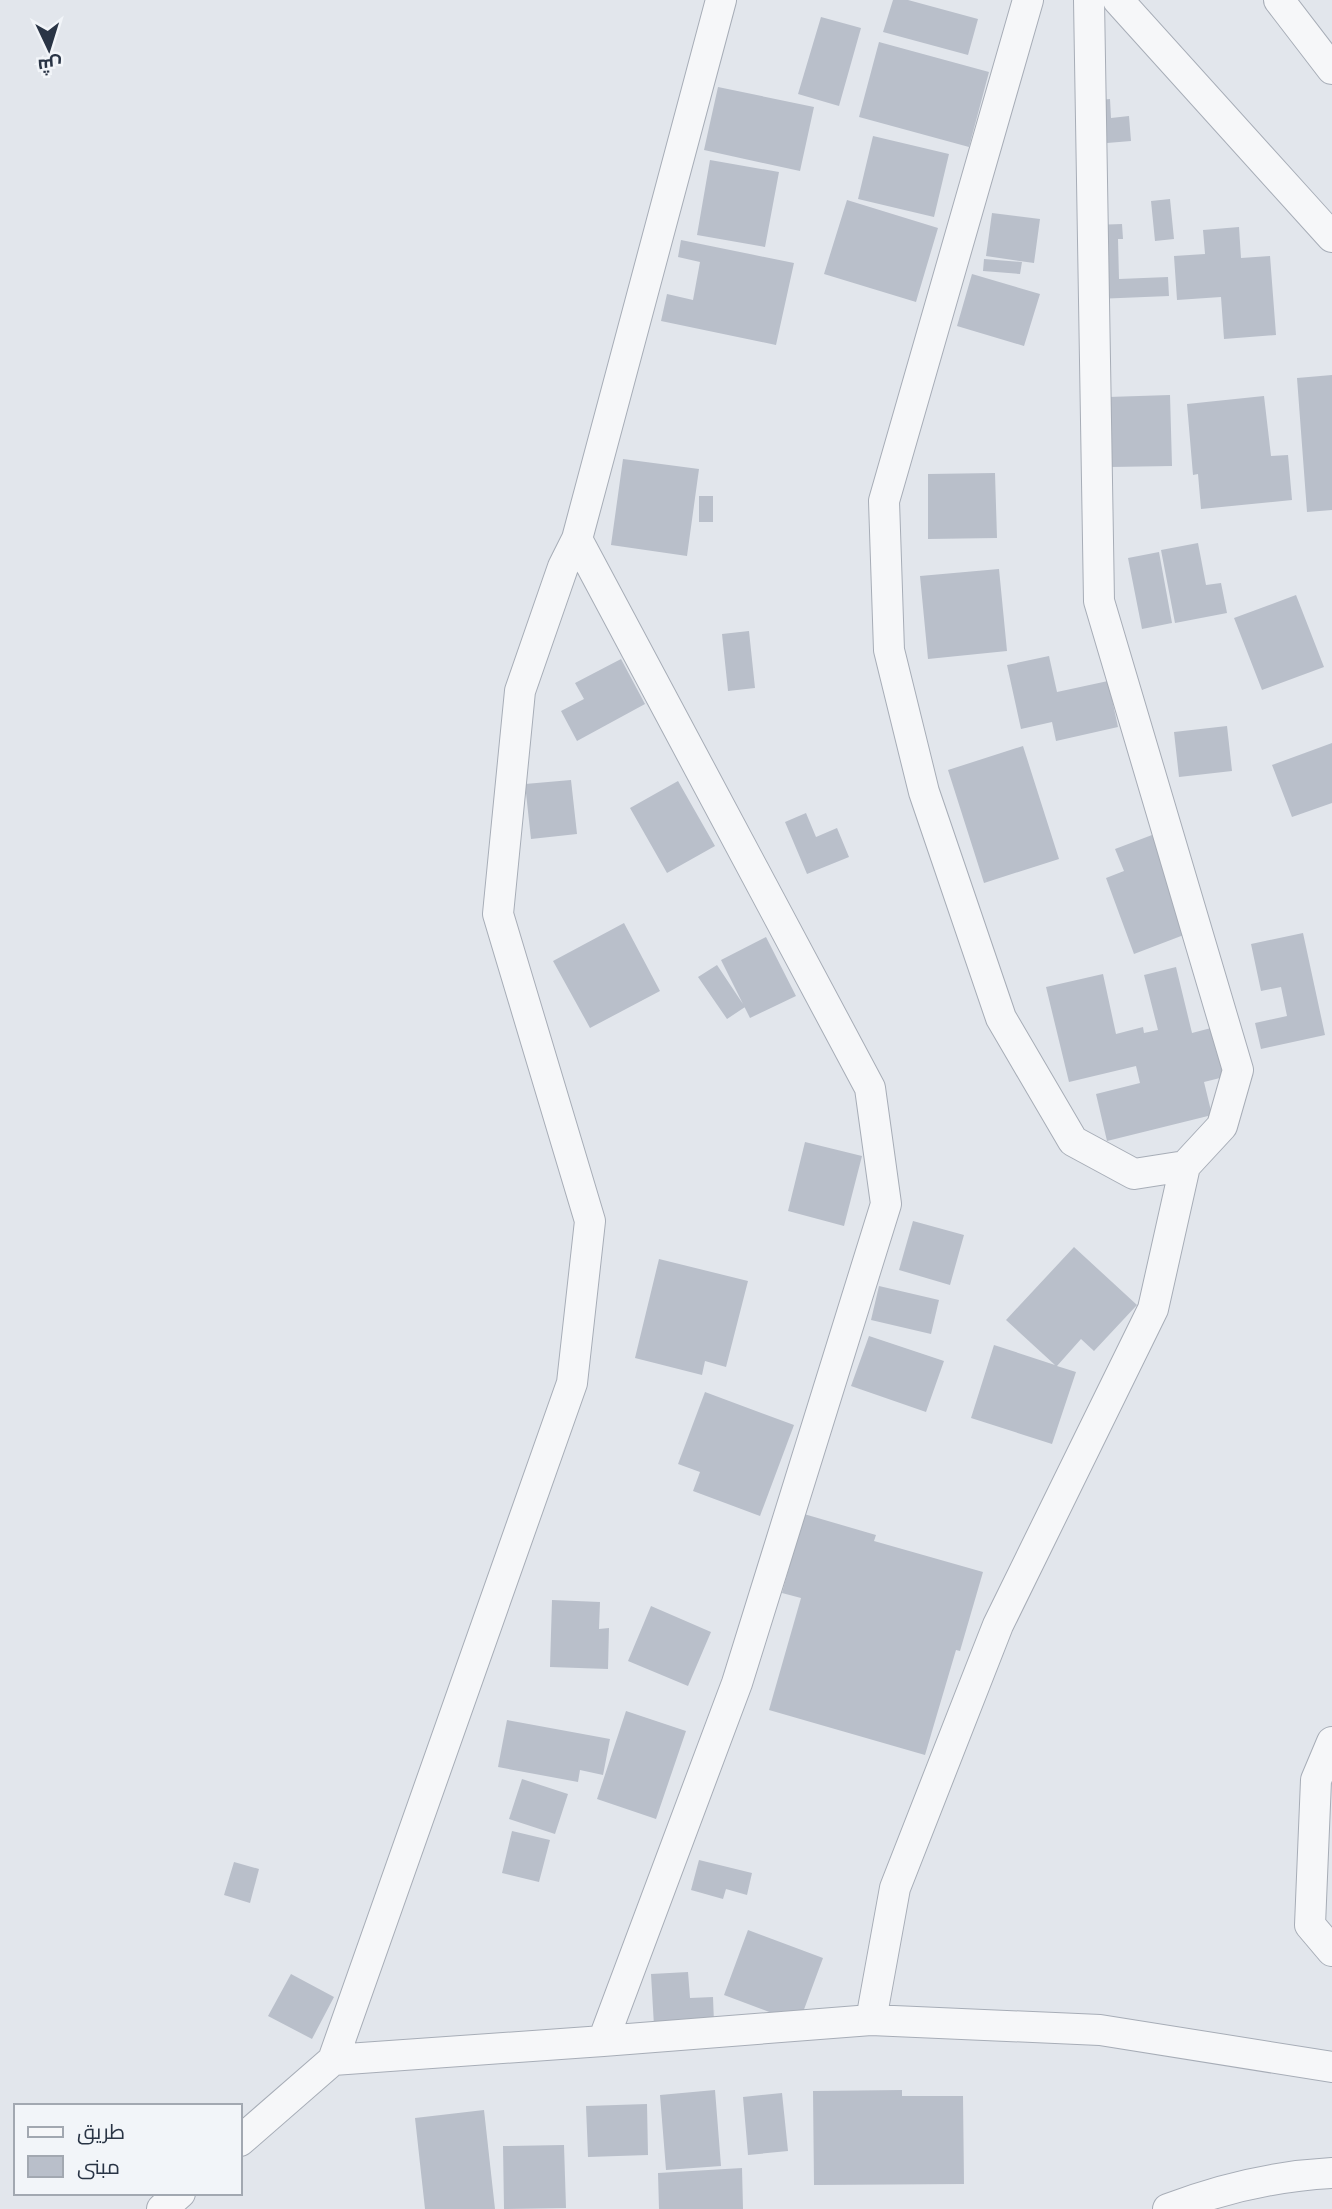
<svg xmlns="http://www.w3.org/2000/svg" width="1332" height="2209" viewBox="0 0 1332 2209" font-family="'Source Sans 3',Cairo,sans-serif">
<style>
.building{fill:#b9bfca}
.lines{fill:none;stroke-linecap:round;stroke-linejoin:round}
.street-casing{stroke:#a7adb7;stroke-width:32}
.street{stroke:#f6f7f9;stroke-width:30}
</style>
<rect width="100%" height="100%" fill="#e2e6ec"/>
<!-- building -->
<path class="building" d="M893,0H908L978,19L968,55L883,32Z
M821,17L861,28L839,106L798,94Z
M879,42L989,72L969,147L859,117Z
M718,87L814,107L800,171L704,150Z
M1110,99L1111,118L1129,116L1131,141L1083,145L1079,102Z
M873,136L949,154L934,217L858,199Z
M710,160L779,172L765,247L697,235Z
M1170,199L1174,239L1155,241L1151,201Z
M847,200L938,228L916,302L824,274Z
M992,213L1040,219L1034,263L986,256Z
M1122,224L1123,239H1118L1119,279L1168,277L1169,296L1096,299L1093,225Z
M1239,227L1241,258L1270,256L1276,335L1224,339L1221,297L1177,300L1174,256L1205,254L1203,230Z
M681,240L794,263L776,345L661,321L667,294L693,300L700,262L678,257Z
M984,259L1022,262L1020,274L983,271Z
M972,274L1040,294L1024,346L957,326Z
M1332,375V510L1307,512L1297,378Z
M1170,395L1172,466L1110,467L1108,397Z
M1264,396L1271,456L1288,455L1292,500L1201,509L1198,474L1193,475L1187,404Z
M623,459L699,469L687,556L611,545Z
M995,473L997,538L928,539V474Z
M699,496H713V522H699Z
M1198,543L1206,585L1221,583L1227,613L1175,623L1161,550Z
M1159,552L1172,623L1142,629L1128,558Z
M999,569L1007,651L928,659L920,576Z
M1296,595L1324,667L1262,690L1234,618Z
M749,631L755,688L728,691L722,634Z
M1049,656L1057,692L1108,681L1118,727L1056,741L1052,722L1021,729L1007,665Z
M621,659L645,704L577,741L561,711L584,699L575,683Z
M1227,726L1232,771L1179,777L1174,732Z
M1332,743V803L1292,817L1272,765Z
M1023,746L1059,859L984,883L948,770Z
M571,780L577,834L531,839L525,784Z
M678,781L715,846L667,873L630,808Z
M806,813L816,837L837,828L849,857L807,874L785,822Z
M1152,835L1189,933L1134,954L1106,878L1124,871L1115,849Z
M624,923L660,991L590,1028L553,961Z
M1303,933L1325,1035L1261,1049L1255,1023L1287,1016L1281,987L1261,991L1251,944Z
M766,937L796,996L750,1018L721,960Z
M717,965L745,1007L727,1019L698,977Z
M1176,967L1192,1033L1211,1028L1224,1077L1204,1082L1212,1115L1107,1141L1096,1094L1140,1083L1136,1066L1069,1082L1046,987L1103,974L1116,1034L1143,1027L1144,1033L1158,1030L1144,975Z
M805,1142L862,1156L844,1226L788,1211Z
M913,1221L964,1235L950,1285L899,1270Z
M1074,1247L1137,1305L1094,1351L1081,1339L1057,1366L1076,1372L1052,1444L971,1418L994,1345L1055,1365L1006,1320Z
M659,1259L748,1281L726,1367L705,1361L702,1375L635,1358Z
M879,1286L939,1300L931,1334L871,1320Z
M869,1336L944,1361L926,1412L851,1386Z
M705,1392L794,1425L760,1516L693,1491L700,1472L678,1464Z
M804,1514L876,1535L874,1541L983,1572L960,1651L956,1650L925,1755L769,1710L801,1598L782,1593Z
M552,1600L600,1602L599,1629L609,1628L608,1669L550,1667Z
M651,1606L711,1632L688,1686L628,1661Z
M626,1711L686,1731L656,1819L597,1799Z
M507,1720L610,1739L603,1775L580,1770L578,1782L498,1767Z
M522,1779L568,1794L555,1834L509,1819Z
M512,1831L550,1840L539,1882L502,1873Z
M699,1860L752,1873L747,1895L726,1889L723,1899L691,1890Z
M234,1862L259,1869L250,1903L224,1895Z
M748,1930L823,1958L799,2023L724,1995Z
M688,1972L690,1998L713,1997L714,2023L654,2026L651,1974Z
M291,1974L334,1997L312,2039L268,2016Z
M715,2090L721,2166L666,2170L660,2095Z
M902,2090V2096H963L964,2184L814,2185L813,2091Z
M782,2093L788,2151L748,2155L743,2097Z
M647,2104L648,2155L588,2157L586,2106Z
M484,2110L495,2209H425L415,2118Z
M564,2145L566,2208L504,2209L503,2146Z
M742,2168L743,2209H659L658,2173Z"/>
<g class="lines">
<!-- street casing -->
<g class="street-casing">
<path id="street" d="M1028,0L884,501L889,650L924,792L1001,1018L1073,1141L1134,1174L1185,1166L1222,1126L1238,1070L1099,601L1089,0
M1118,0L1332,237
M1279,0L1332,69
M577,539L721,0
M1332,1742L1316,1780L1310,1925L1332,1951
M871,2020L895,1888L998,1625L1153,1309L1185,1166
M603,2041L737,1683L886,1204L870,1088L577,539L563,567L520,691L498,914L590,1221L572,1383L333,2060L603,2041L871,2020L1100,2030L1332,2067
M240,2141L333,2060
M162,2209L180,2193
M1168,2209C1220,2189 1276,2176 1332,2173"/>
</g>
<!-- street -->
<use href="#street" class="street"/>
</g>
<!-- legend -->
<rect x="14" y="2104" width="228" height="91" fill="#f2f5f9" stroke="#a2a8b1" stroke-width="2"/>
<rect x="28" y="2127" width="35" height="10" fill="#f6f7f9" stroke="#a2a8b1" stroke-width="2"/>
<text x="77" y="2139" font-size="21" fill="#293445">طريق</text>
<rect x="28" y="2156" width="35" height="21" fill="#b9bfca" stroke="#a2a8b1" stroke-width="2"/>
<text x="77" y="2174" font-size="21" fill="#293445">مبنى</text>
<!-- north arrow -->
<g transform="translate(49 49) rotate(176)" stroke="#f2f5f9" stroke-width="5" paint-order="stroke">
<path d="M0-5L12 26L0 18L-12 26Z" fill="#293445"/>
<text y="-10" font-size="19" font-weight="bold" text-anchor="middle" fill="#293445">ش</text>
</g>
</svg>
